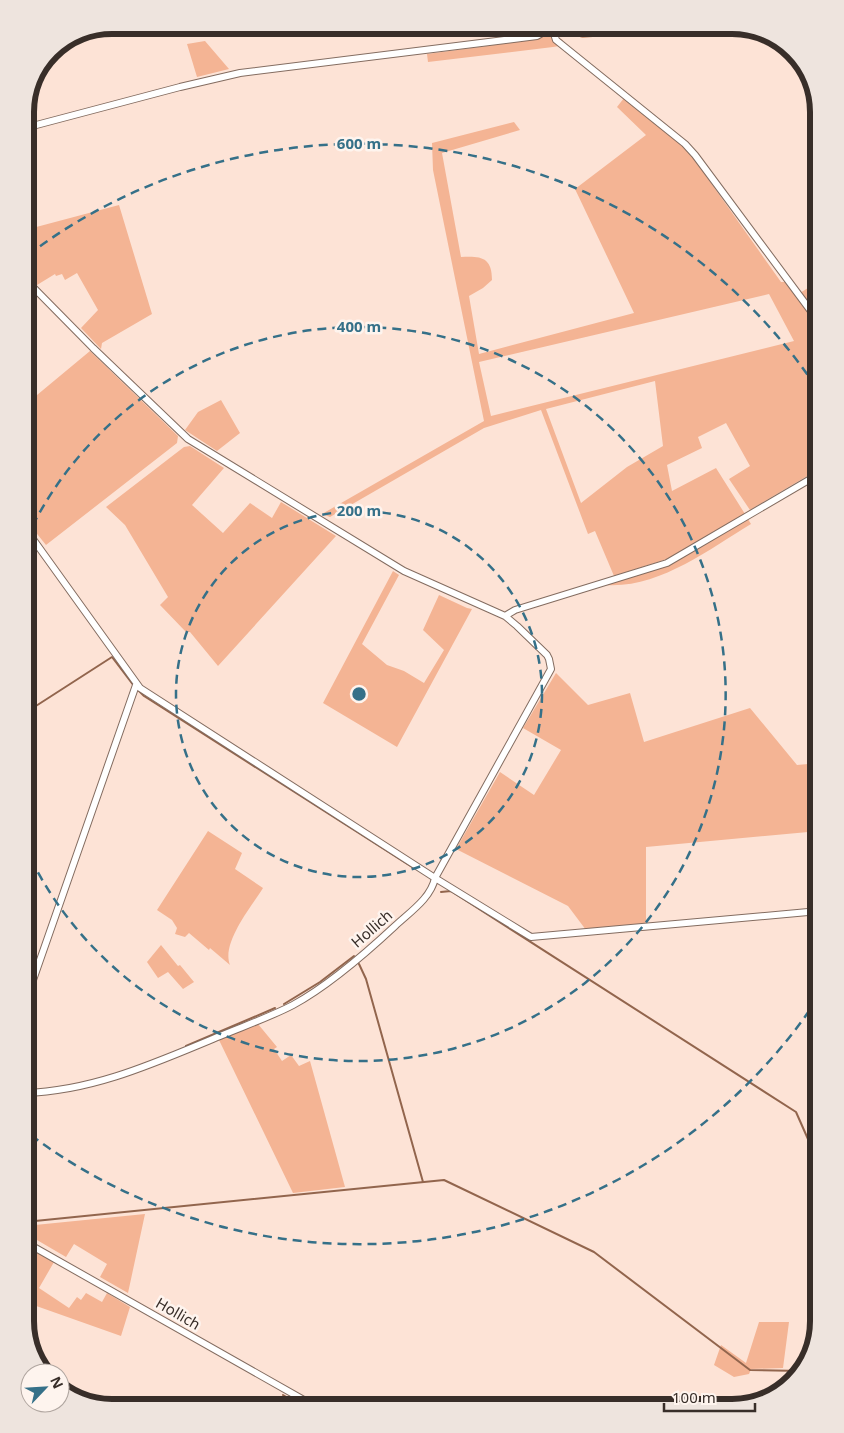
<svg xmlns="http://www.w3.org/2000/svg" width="844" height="1433" viewBox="0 0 844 1433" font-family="'Noto Sans',sans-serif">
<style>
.green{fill:#f4b494;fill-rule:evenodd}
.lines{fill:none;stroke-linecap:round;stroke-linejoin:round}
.stream{stroke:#92654d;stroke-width:2}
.minor-casing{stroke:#836c60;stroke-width:8}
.major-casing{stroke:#af653c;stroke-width:9}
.minor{stroke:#fff;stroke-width:6}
.major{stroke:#f5b591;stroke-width:8}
.ring{fill:none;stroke:#357088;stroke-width:2.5;stroke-dasharray:9 6}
.labels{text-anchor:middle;stroke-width:5;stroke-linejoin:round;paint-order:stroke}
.street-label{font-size:15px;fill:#382e29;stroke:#fef4ee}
.rim{fill:none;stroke:#382e29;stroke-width:6}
.centre{fill:#357088;stroke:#fef4ee;stroke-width:2.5}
.ring-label{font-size:15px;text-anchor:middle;font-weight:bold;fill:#357088;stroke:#fef4ee;stroke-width:5;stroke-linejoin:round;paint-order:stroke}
</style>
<rect width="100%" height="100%" fill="#fde3d6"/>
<!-- green -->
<path class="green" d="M514,27H538L563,40L559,46L553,47L428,62L427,54L515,42Z
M205,41L229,69L197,77L187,44Z
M624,98L681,143L694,159L781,282H785L819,327V469L750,510L729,479L750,466L726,423L698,437L702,448L667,465L672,491L716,468L745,514L667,559L614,576L595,531L588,534L541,410L484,428L330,517L322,514L484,421L433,170L432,143L514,122L520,130L442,153L461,257C481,256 492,257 492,280L483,288L469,296L479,354L634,313L575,189L646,135L617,107ZM769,294L794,341L491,416L479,362ZM655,381L663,446L627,467L581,503L546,409Z
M119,205L152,314L102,343L101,349L81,328L98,310L77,273L65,280L62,274L56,276L55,274L37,285L25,273V230Z
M819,281V317L800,293Z
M90,351L178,436L177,443L46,545L25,519V440L31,433L25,426V405Z
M221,400L240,433L217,451L185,430L198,412Z
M190,446L224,468L192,505L223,533L250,503L272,518L281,502L336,536L218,666L190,632H186L160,605L168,597L125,525L106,507L184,447Z
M748,519L751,524C708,550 658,589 605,585L669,565Z
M393,571L399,575L362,644L387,665L404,671L424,683L444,650L423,630L439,595L467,608L472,609L397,747L323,703Z
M556,673L588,705L630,693L644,742L750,708L797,765L819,763V831L646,847V923L586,930L568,906L456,849L500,772L534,795L561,750L523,728Z
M208,831L242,853L235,869L263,888C252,906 221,943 230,965L210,948L209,950L189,933L185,937L175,934L177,928L172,920L157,910Z
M161,945L178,966L180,965L194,982L183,989L168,972L158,978L147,962Z
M258,1024L277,1047L274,1049L282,1061L291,1055L299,1066L310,1061L345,1187L293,1193L219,1040Z
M145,1214L128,1293L100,1277L107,1264L74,1244L66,1257L25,1233V1226Z
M25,1246L54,1262L39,1288L69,1308L77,1297L81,1300L86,1293L102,1302L107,1293L130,1307L121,1336L25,1302Z
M759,1322H789L783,1368L751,1369L749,1374L734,1377L714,1365L721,1345L746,1363Z"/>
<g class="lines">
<!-- stream -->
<path class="stream" d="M137,689L144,696L412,867
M25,713L112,657L134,686
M441,892L451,891L796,1112L819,1164
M359,964L366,979L423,1182
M284,1004L320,982L354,956
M186,1046L275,1008
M25,1222L444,1180L594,1252L750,1370L802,1371
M283,1395L305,1408"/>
<!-- minor casing -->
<g class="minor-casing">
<path id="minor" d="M25,128L180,87L240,73L537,36L552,27L556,40L685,144L695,155L819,322
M25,279L93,348L188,439L404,571L505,616L515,610L667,563L819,474
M25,528L140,688L435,878L531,937L819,911
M25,1003L136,685
M25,1093C94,1091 157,1062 220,1036C244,1026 270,1017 293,1005C328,986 366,953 395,926C410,912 431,898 435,878L551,669L549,659L547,655L517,626L505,616
M25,1242L318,1408"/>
</g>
<!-- major casing -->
<g class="major-casing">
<path id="major" d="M551,27L583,33L739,25"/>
</g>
<!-- minor -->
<use href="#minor" class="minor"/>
<!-- major -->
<use href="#major" class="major"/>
</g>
<!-- distance rings -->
<g class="ring">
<circle cx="359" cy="694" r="183"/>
<path d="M26 539A367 367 0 1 1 26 849"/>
<path d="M818 998A550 550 0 0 1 28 1133M28 255A550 550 0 0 1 818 390"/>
</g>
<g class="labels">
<!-- street labels -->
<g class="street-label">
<text transform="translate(372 929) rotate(-41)" y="5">Hollich</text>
<text transform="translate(178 1314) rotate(30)" y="5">Hollich</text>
</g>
</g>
<!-- crop -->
<path d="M0 0H844V1433H0ZM112 34H732A78 78 0 0 1 810 112V1321A78 78 0 0 1 732 1399H112A78 78 0 0 1 34 1321V112A78 78 0 0 1 112 34Z" fill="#eee4de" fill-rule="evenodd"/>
<path class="rim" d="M112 34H732A78 78 0 0 1 810 112V1321A78 78 0 0 1 732 1399H112A78 78 0 0 1 34 1321V112A78 78 0 0 1 112 34Z"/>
<circle cx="359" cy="694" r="8" class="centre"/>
<g class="ring-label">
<text x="359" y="149">600 m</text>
<text x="359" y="332">400 m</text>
<text x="359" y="516">200 m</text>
</g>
<!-- north arrow -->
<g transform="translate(45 1388) rotate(65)"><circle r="24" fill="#fef4ee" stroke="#afa59f"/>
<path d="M0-4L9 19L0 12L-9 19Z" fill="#357088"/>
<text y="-8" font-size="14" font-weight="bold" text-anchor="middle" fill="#382e29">N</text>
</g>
<!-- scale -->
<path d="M664 1403v8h91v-8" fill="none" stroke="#382e29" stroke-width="2.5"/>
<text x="672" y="1403" font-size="15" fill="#382e29" stroke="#fef4ee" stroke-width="4" paint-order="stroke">100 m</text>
</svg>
